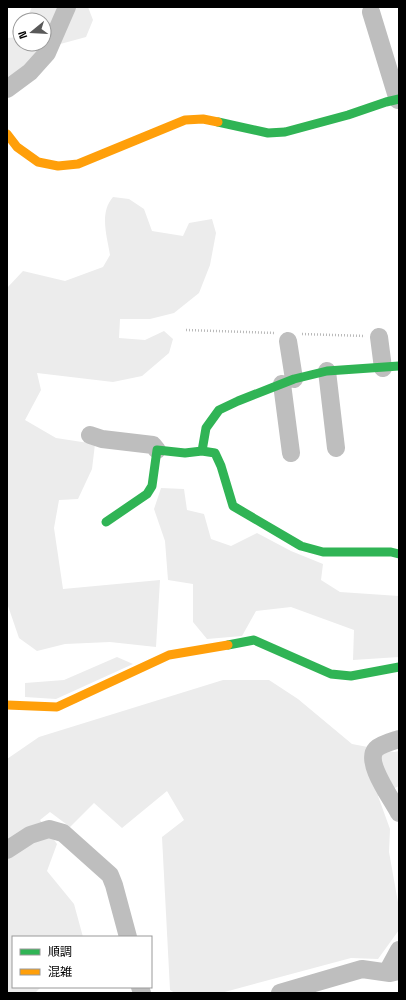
<svg xmlns="http://www.w3.org/2000/svg" width="406" height="1000" viewBox="0 0 406 1000" font-family="'Space Grotesk','Noto Sans JP',sans-serif">
<style>
.green{fill:#ececec}
.lines{fill:none;stroke-linecap:round;stroke-linejoin:round}
.path{stroke:#b9b9b9;stroke-width:2.5;stroke-dasharray:1 2;stroke-linecap:butt}
.street{stroke:#bebebe;stroke-width:18}
.fast{stroke:#30b455;stroke-width:9}
.slow{stroke:#ff9f0a;stroke-width:9}
</style>
<rect width="100%" height="100%" fill="#fff"/>
<!-- green -->
<path class="green" d="M32,7H88L93,20L86,37L42,49L24,69L7,78V38L19,37L20,34V44H44V20H26Z
M113,197L129,199L144,209L152,231L183,236L189,223L212,219L216,233L210,265L199,293L174,313L150,319H120L119,338L145,340L164,331L173,339L169,353L142,376L113,382L37,373L41,390L25,420L56,438L95,444L92,469L78,499L59,500L54,528L63,589L160,580L156,647L110,642L65,644L37,651L19,638L7,603V288L23,271L65,281L103,267L110,255C107,236 99,213 113,197Z
M161,488L184,489L187,510L204,514L211,539L231,546L257,533L291,551L323,564L321,580L340,592L399,596V657L353,660L354,630L291,607L256,611L242,636L207,639L193,622V584L168,580L165,541L154,509Z
M117,657L133,664L56,699L25,697V683L64,680Z
M223,680H269L298,699L352,744L394,752L399,751V786L378,796L390,829L389,852L399,908V930L378,959L351,958L221,993H175L170,990L162,837L184,820L167,791L122,828L94,803L70,827L50,812L40,820L57,844L47,871L74,904L83,937H13V987H41L35,993H7V759L39,737Z"/>
<g class="lines">
<!-- path -->
<path class="path" d="M186,330L275,333
M302,334L365,336"/>
<!-- street -->
<path class="street" d="M371,12L398,100
M7,89L30,72L47,53L67,7
M379,337L383,368
M288,341L294,379
M327,371L336,448
M282,384L291,453
M90,435L102,439L153,445L157,450
M399,739C393,741 381,744 376,749C364,762 392,799 399,813
M7,850L30,835L49,829L63,833L110,875L114,885L128,937
M387,972L399,950
M140,987L142,993
M280,993L362,969L390,973L399,971"/>
<!-- fast -->
<path class="fast" d="M218,122L268,133L285,132L348,115L386,102L399,99
M202,451L206,428L219,410L238,401L294,379L327,371L399,366
M106,522L147,494L152,486L157,450L185,453L202,451L215,453L221,466L233,506L301,546L323,552H391L399,554
M228,645L254,640L331,674L351,676L399,667"/>
<!-- slow -->
<path class="slow" d="M7,134L17,147L38,162L58,166L78,164L185,120L203,119L218,122
M7,705L57,707L169,655L228,645"/>
</g>
<!-- border -->
<rect width="406" height="1000" fill="none" stroke="#000000" stroke-width="16"/>
<!-- legend -->
<rect x="12" y="936" width="140" height="52" fill="#ffffff" stroke="#999999"/>
<rect x="20" y="949" width="20" height="6" fill="#30b455" stroke="#999999"/>
<text x="48" y="956" font-size="12" fill="#000000">順調</text>
<rect x="20" y="969" width="20" height="6" fill="#ff9f0a" stroke="#999999"/>
<text x="48" y="976" font-size="12" fill="#000000">混雑</text>
<!-- north arrow -->
<g transform="translate(32 32) rotate(252)"><circle r="19" fill="#ffffff" stroke="#999999"/>
<path d="M0-3L7 15L0 10L-7 15Z" fill="#595959"/>
<text y="-6" font-size="11" font-weight="bold" text-anchor="middle" fill="#000000">N</text>
</g>
</svg>
